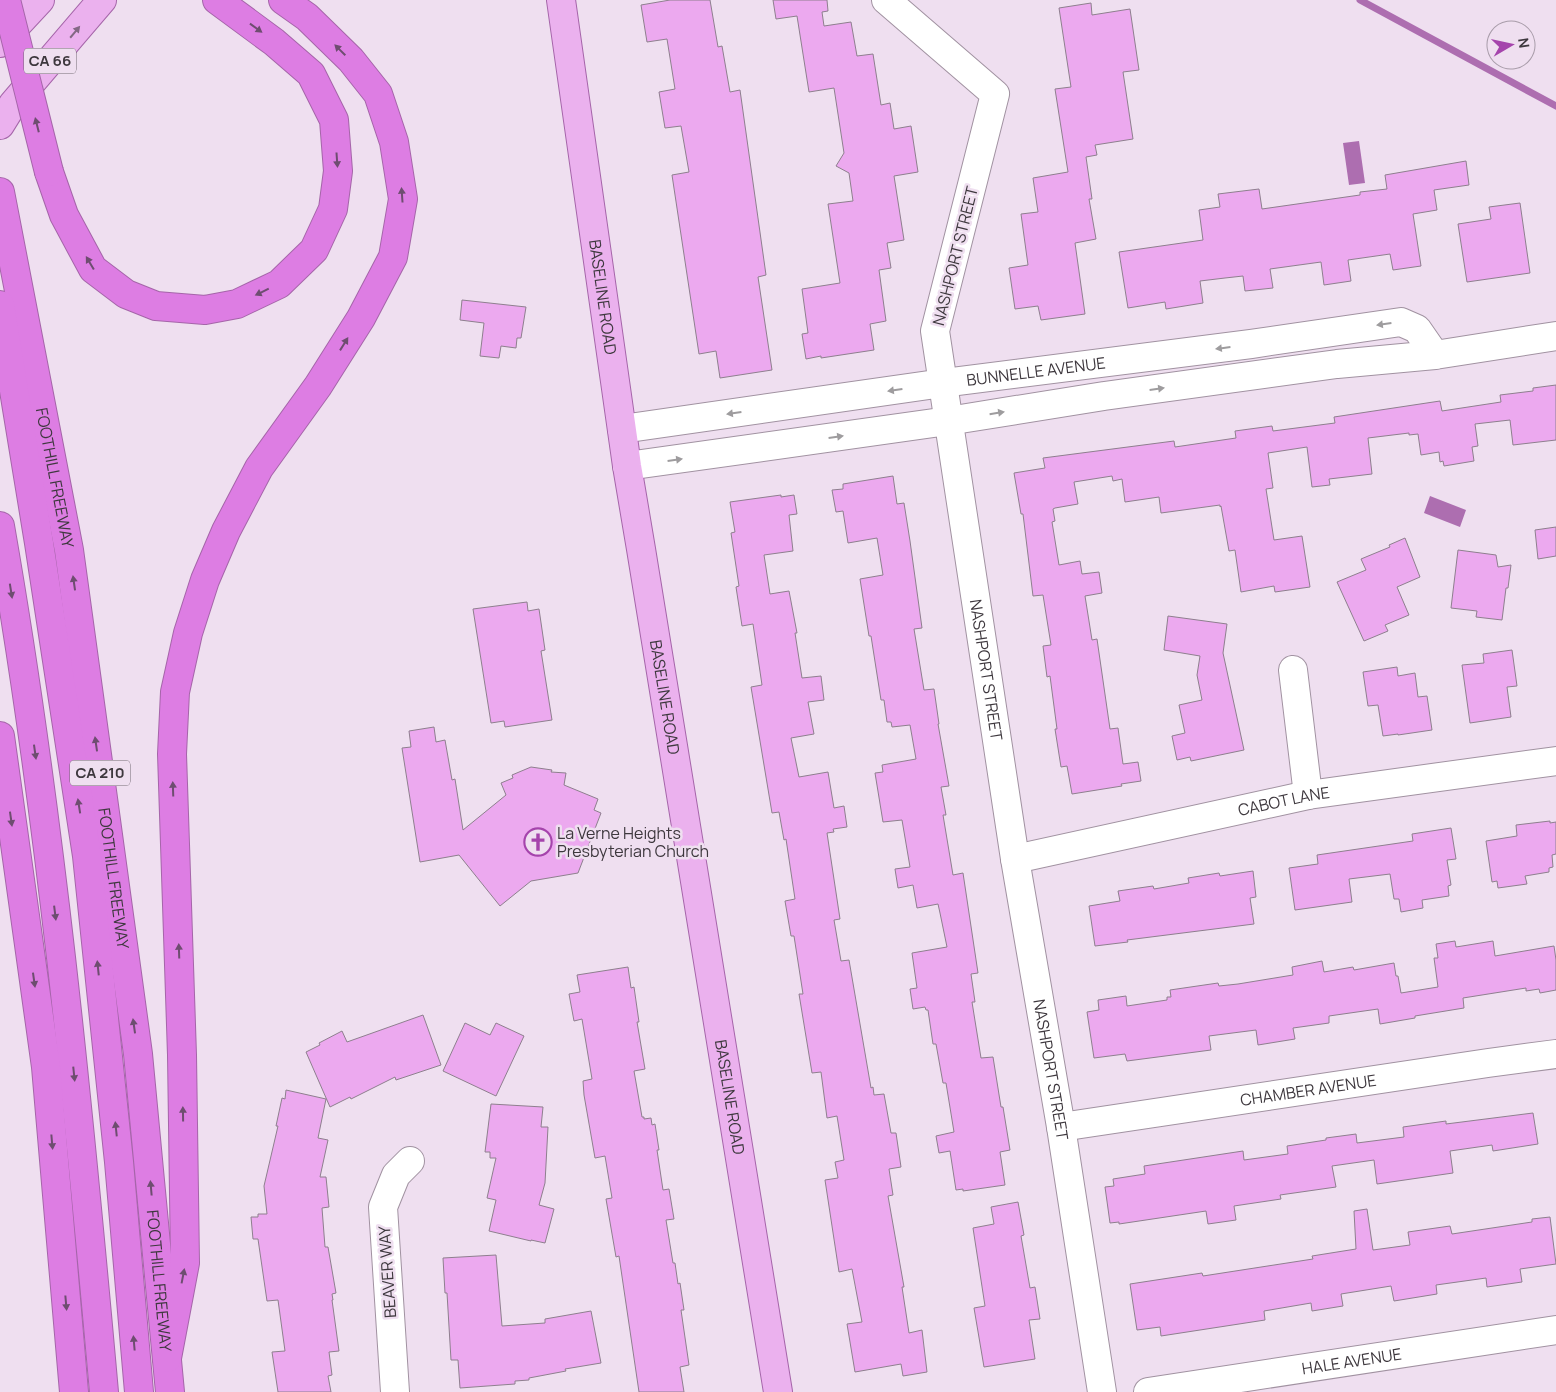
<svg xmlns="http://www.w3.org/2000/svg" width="1556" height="1392" viewBox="0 0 1556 1392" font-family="Manrope,sans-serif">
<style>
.water{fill:#ad6eb0}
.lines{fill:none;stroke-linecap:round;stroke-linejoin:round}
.stream{stroke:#ad6eb0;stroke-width:7}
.building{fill:#eca9ef;stroke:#8e7f8e}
.minor-casing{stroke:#a192a1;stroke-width:30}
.major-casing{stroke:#a565a9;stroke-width:30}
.highway-casing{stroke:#a565a9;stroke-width:30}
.minor{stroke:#fff;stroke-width:28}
.major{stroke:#ebb1ee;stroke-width:28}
.highway{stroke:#dd7de3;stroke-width:28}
.highway-bridge-casing{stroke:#a565a9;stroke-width:30;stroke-linecap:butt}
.highway-bridge{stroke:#dd7de3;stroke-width:28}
.oneway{fill:#6e4d70}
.oneway2{fill:#836884}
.oneway3{fill:#9e9c9e}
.labels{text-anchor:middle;stroke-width:5;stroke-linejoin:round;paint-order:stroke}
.shield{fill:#efdff0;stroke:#736a73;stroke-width:1}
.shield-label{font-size:15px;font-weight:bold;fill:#3e383e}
.street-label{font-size:16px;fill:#3e383e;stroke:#efdff0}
.poi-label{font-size:16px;fill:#3e383e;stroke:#efdff0;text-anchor:start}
</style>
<rect width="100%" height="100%" fill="#efdff0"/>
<!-- water -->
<path class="water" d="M1359,141L1365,183L1349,185L1343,143Z
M1430,496L1466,510L1460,527L1424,513Z"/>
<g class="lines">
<!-- stream -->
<path class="stream" d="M1360,0L1556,106"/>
</g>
<!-- building -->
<path class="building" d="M670,0H710L718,47L722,46L730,92L740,90L766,275L758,277L772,370L720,378L716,351L699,354L672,175L689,172L681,126L665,128L659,92L675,89L667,39L647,42L641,5Z
M773,0H827L828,11L822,12L824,26L851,22L857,56L873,54L881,105L890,103L894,129L911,126L918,172L894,176L904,240L887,243L891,268L879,270L886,321L870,324L874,350L821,358V356L806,359L802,334L808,333L802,289L840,283L828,204L853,201L849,173L836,166L844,153L834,88L809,92L797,16L776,19Z
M1091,3L1092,15L1130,9L1139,70L1123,72L1133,139L1095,145L1097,155L1086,157L1092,199H1089L1096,239L1075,243L1085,314L1041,320L1038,306L1015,309L1009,268L1028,265L1021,214L1038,212L1033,178L1068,172L1055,89L1071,87L1059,8Z
M1466,161L1469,185L1434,190L1437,210L1413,214L1421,266L1393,270L1390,254L1348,260L1351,281L1324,285L1321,262L1270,269L1273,288L1245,291L1243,276L1225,278L1200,281L1203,303L1166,309L1165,302L1128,308L1119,252L1203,240L1199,210L1220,207L1218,194L1259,189L1262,209L1360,195V192L1387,189L1385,175Z
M1520,203L1530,273L1467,282L1458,224L1491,219L1489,207Z
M462,300L526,307L521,338H517L516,348L501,346L499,358L480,356L484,323L460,320Z
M1556,385V440L1513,445L1510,420L1475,424L1478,446L1472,447L1474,461L1444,466L1443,461L1440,462L1439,452L1421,455L1418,434L1409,435V433L1368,438L1372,474L1329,479L1330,485L1312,487L1307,447L1268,453L1273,488L1266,489L1274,540L1302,536L1310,587L1275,592L1274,586L1241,592L1235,550L1229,551L1221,506L1220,507V505L1161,513L1159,497L1125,502L1122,479L1113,481L1112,476L1074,482L1078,504L1055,508L1053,509L1055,521L1052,522L1059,565L1080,561L1082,574L1099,572L1102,593L1085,596L1092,640L1097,639L1110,729L1118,728L1123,764L1138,762L1141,781L1121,784L1122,786L1072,794L1067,766L1061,767L1055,729H1057L1050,676L1047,677L1043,646L1051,645L1043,595L1033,596L1023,514H1021L1014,473L1045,468L1043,458L1174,441L1175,447L1236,438L1235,431L1272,426L1273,431L1335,423L1334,417L1440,401L1442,411L1501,402L1500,395L1533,391V388Z
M893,476L897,504L904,503L910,541L922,628L914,629L924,690L934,689L939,724H938L949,786L941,787L946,815H943L953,875L963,873L978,973L971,974L975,1002H972L981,1058L993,1057L1001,1107H1003L1010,1150L1000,1152L1005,1185L963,1191V1189L956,1190L950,1151L939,1153L936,1136L954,1132L946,1083H943L936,1044H933L928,1010H926L925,1007L913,1009L910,989L917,988L912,953L947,947L940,913L938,904L917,908L913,885L898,888L895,869L910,867L902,820L883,822L875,773L883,772L882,765L916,759L910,725L892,727L891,722H887L884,700H881L871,636H869L860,579L883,575L877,538L848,543L843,511L836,512L832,490L843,489V484Z
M781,495V497L794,495L797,514L789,515L793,551L764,555L770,594L789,591L797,633H795L802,678L821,676L824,700L808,702L814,734L791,738L799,777L828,772L834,808L844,806L847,827L833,829L834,832L827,833L840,919L834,920L841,961L849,960L871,1088L873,1087L874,1095L884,1094L891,1133H896L901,1167L889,1169L893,1195L888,1196L904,1287H902L909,1333L922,1330L927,1372L903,1376L901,1364L855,1372L847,1324L862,1322L852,1269L839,1272L825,1180L838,1178L835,1162L844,1160L837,1116L827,1118L821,1072L812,1073L799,994H803L794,936H791L785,901L795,899L786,839L784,840L779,812L772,813L751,687L762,685L753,624L742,626L736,587L739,586L731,533L735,532L730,502Z
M1556,527V556L1538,559L1535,530Z
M1405,538L1420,577L1397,587L1409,615L1385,625L1388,631L1364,641L1337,582L1366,570L1361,559L1390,547L1389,545Z
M1458,550L1496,555L1498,567L1511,565L1508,588H1506L1502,620L1476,617L1477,611L1451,608Z
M527,602L528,611L539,609L545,650L541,651L552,720L505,727L504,721L491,723L473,609Z
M1168,616L1227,624L1223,653L1244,750L1191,761L1190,757L1177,760L1172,736L1185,733L1179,705L1202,700L1197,675L1200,656L1164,650Z
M1512,650L1517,686L1507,687L1511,717L1470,723L1462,665L1484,663L1483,654Z
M1397,667L1398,676L1415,673L1418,697L1427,696L1432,730L1398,735V734L1383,736L1378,705L1368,706L1363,672Z
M434,727L436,742L445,740L452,780L455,779L463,830L506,795L501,783L513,778L512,775L531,767L552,770L551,772L566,773L564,785L598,799L594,810L601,813L578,873L531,881L500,906L459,855L420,862L402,748L411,747L409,731Z
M1550,821V823L1556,822V854L1552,855L1553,867L1549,868V872L1525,876L1527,884L1498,888L1497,881L1492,882L1486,841L1517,836L1516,825Z
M1451,828L1456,859L1447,860L1451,885L1448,886L1449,896L1422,900L1423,908L1401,912L1399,899H1394L1390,874L1349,879L1352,902L1295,910L1289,868L1318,864L1317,855L1413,841L1412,834Z
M1253,871L1256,897L1250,898L1254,924L1127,940L1128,942L1095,946L1089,906L1120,901L1118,891L1153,886L1154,889L1189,883L1188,878L1219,873L1220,876Z
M1455,941L1456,947L1493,941L1495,956L1554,946L1556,960V990L1540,993L1539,989L1526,991V988L1463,998L1464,1008L1415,1016V1018L1380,1024L1378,1009L1329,1016V1023L1293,1028L1295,1039L1258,1045L1256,1030L1209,1036L1211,1050L1127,1061L1125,1054L1094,1058L1087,1012L1099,1010L1098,1000L1126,996L1127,1006L1167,1000V997H1171L1170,990L1218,983L1219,986L1238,984L1293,975L1292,967L1322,961L1324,972L1353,967L1354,970L1394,963L1396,976H1398L1401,993L1438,987L1434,958H1438L1436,944Z
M628,967L631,988L634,987L639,1022H637L645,1069L634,1071L642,1117H644V1119L651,1118L652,1125L655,1124L659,1150H657L663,1190L669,1189L674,1219L666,1220L673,1263H675L678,1284L680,1283L684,1310H681L689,1365L680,1367L684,1392H639L619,1256L616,1257L606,1199L612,1198L605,1156L595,1158L584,1095L583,1081L592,1079L582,1019L574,1021L569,994L580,992L577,975Z
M423,1015L441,1065L396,1080L395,1077L351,1099L350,1097L330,1107L306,1052L320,1045L319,1043L342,1031L347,1042Z
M465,1023L490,1035L496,1023L524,1036L496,1096L443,1071Z
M286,1090L326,1099L318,1138L328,1140L320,1177H326L329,1207L322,1208L325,1247H328L336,1293L332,1294L333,1300H332L339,1351L329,1352L332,1375L328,1376L331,1392H278L272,1352L285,1351L278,1300L267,1301L258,1239H253L251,1217H258V1214H267L264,1186L278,1126H276L282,1098L285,1099Z
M491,1104L543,1107L541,1127H548L545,1183L539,1205L554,1209L545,1243L531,1240V1241L489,1231L496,1200L487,1198L496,1158H490V1152H485Z
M1533,1113L1538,1144L1493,1151L1492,1145L1450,1151L1453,1173L1377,1184L1374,1160L1332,1166L1336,1187L1280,1195L1281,1199L1234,1206L1236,1220L1208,1224L1206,1211L1119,1224V1222L1110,1223L1105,1187L1114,1186L1113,1179L1145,1174L1144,1166L1243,1151L1244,1160L1288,1154L1287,1146L1326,1140V1138L1356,1134L1357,1143L1404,1137L1403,1127L1446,1121V1124Z
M1018,1202L1024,1235L1021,1236L1030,1288L1035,1287L1040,1319L1029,1320L1035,1359L984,1367L974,1308L985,1306L973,1228L994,1224L991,1207Z
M1367,1209L1373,1250L1410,1245L1408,1232L1450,1226L1452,1234L1532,1222V1219L1550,1217L1556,1264L1520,1269L1522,1282L1487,1287L1486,1278L1436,1285L1437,1294L1394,1301L1391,1286L1341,1294L1343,1306L1312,1311L1311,1303L1264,1311L1265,1320L1161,1336L1160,1327L1137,1330L1130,1284L1202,1273L1203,1276L1313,1259L1312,1256L1356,1249L1354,1211Z
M496,1255L502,1326L545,1323V1319L591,1311L601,1363L565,1369L566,1371L529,1378V1380L515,1381V1384L460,1388L458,1360H451L447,1293H445L443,1258Z"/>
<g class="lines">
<!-- minor casing -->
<g class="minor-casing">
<g id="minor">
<path id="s1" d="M886,0L995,94L935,331L1015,859L1061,1127L1102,1392"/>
<path id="s2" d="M622,429L943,383L1251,344L1401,322L1417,329L1435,355"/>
<path d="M627,466L948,421L1104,396L1337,364L1435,355L1556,336"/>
<path d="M1293,670L1308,795"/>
<path id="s3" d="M1015,859L1308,795L1556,761"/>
<path id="s4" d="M1061,1127L1488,1063L1556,1054"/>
<path d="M395,1392L383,1207L396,1175L410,1161"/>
<path id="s5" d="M1148,1392L1556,1330"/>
</g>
</g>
<!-- major casing -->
<g class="major-casing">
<g id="major">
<path id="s6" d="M561,0L627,466L641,549L778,1392"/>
<path d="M0,43L40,0"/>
<path d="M0,125L13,104L102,0"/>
</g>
</g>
<!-- highway casing -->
<g class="highway-casing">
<g id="highway">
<path d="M49,172L64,215L93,269L126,294L156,306L205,310L237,304L279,284L314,250L333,209L338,171L334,120L311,74L274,42L217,0"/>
<path id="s7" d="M0,192L69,550L138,1054L170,1392"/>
<path d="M0,305L39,543L87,856L119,1162L139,1392"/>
<path d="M0,526C50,812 78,1102 104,1392"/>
<path d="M0,736L46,1067L74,1392"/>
<path d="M167,1358L185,1263L182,1055L172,754L175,692L188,633L205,580L226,531L259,468L318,386L361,318L393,257L403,199L394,142L378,94L351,60L307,17L283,0"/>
</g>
</g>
<!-- minor -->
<use href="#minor" class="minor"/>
<!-- major -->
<use href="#major" class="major"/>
<!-- highway -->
<use href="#highway" class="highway"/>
<!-- highway-bridge casing -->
<g class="highway-bridge-casing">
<path id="highway-bridge" d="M6,0L49,172"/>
</g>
<!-- highway-bridge -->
<use href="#highway-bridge" class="highway-bridge"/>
</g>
<!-- one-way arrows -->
<defs><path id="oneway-solid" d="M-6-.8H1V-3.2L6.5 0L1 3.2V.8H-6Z" transform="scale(1.25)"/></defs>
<g class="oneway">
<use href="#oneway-solid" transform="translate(256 28) rotate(36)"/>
<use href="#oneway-solid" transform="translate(340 50) rotate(-135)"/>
<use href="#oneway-solid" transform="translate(37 125) rotate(-104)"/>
<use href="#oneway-solid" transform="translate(337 160) rotate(86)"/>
<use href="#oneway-solid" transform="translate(402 195) rotate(-94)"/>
<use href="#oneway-solid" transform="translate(90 263) rotate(-121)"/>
<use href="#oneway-solid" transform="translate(262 292) rotate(154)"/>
<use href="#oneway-solid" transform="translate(344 344) rotate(-58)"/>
<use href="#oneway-solid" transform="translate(74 583) rotate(-98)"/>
<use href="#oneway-solid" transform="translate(11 591) rotate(81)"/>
<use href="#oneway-solid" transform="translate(96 744) rotate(-98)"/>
<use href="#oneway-solid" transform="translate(35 752) rotate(82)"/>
<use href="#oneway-solid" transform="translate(173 789) rotate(-92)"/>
<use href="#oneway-solid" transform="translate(79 806) rotate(-99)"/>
<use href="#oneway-solid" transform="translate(11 819) rotate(82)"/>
<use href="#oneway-solid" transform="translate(55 913) rotate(83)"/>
<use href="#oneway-solid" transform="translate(179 951) rotate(-92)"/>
<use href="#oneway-solid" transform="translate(98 968) rotate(-96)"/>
<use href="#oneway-solid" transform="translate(34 980) rotate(82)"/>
<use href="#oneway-solid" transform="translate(134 1026) rotate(-98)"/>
<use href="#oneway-solid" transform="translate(74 1074) rotate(84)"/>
<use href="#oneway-solid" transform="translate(183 1114) rotate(-91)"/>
<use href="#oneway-solid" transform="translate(116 1129) rotate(-96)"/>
<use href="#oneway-solid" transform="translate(52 1142) rotate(85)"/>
<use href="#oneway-solid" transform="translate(151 1188) rotate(-95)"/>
<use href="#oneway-solid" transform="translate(183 1276) rotate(-79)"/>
<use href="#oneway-solid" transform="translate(66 1303) rotate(85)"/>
<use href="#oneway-solid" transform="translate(134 1343) rotate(-95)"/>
</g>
<use class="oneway2" href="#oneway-solid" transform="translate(75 32) rotate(-50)"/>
<g class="oneway3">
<use href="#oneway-solid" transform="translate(1384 324) rotate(172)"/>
<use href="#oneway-solid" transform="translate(1223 348) rotate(173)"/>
<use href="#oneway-solid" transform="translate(1157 389) rotate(-8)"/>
<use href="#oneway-solid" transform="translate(895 390) rotate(172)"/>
<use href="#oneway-solid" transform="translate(734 413) rotate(172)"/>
<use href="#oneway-solid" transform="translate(997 413) rotate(-9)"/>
<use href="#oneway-solid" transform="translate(836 437) rotate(-8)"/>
<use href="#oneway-solid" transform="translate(675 460) rotate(-8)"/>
</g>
<!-- icons -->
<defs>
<g id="church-ring" transform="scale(1.4375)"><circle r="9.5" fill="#efdff0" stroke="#a544ac" stroke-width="1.5"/><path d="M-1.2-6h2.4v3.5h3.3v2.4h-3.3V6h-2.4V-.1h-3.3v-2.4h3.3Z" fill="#a544ac"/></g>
</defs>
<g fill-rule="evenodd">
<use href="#church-ring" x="538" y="842"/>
</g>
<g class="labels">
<!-- shield labels -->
<g class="shield">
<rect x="24" y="48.5" width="52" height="25" rx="4"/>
<rect x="70" y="760.5" width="60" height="25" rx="4"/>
</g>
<g class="shield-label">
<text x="50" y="66">CA 66</text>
<text x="100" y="778">CA 210</text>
</g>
<!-- street labels -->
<g class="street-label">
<text transform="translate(955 256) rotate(-76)" y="6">NASHPORT STREET</text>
<text dy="6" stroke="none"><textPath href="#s6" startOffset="300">BASELINE ROAD</textPath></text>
<text dy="6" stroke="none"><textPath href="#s2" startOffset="418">BUNNELLE AVENUE</textPath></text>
<text dy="6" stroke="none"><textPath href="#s7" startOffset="291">FOOTHILL FREEWAY</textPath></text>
<text dy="6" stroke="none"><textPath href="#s1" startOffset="731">NASHPORT STREET</textPath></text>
<text dy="6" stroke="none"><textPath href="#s6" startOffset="705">BASELINE ROAD</textPath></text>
<text dy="6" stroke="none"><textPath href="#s3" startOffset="275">CABOT LANE</textPath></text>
<text dy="6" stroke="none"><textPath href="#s7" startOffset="696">FOOTHILL FREEWAY</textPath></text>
<text dy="6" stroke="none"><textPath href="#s1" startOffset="1136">NASHPORT STREET</textPath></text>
<text dy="6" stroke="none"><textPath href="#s4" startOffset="250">CHAMBER AVENUE</textPath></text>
<text dy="6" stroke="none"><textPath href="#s6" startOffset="1110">BASELINE ROAD</textPath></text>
<text transform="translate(387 1272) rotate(-94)" y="6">BEAVER WAY</text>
<text dy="6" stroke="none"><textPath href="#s7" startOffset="1101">FOOTHILL FREEWAY</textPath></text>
<text dy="6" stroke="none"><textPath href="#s5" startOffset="206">HALE AVENUE</textPath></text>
</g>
<!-- poi labels -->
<g class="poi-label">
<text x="557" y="839">La Verne Heights<tspan x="557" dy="18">Presbyterian Church</tspan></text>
</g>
</g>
<!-- north arrow -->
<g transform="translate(1511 45) rotate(81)"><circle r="24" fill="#efdff0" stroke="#a89ca9"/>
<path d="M0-4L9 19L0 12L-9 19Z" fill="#a544ac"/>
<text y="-8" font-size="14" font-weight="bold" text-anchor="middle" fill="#3e383e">N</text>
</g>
</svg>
